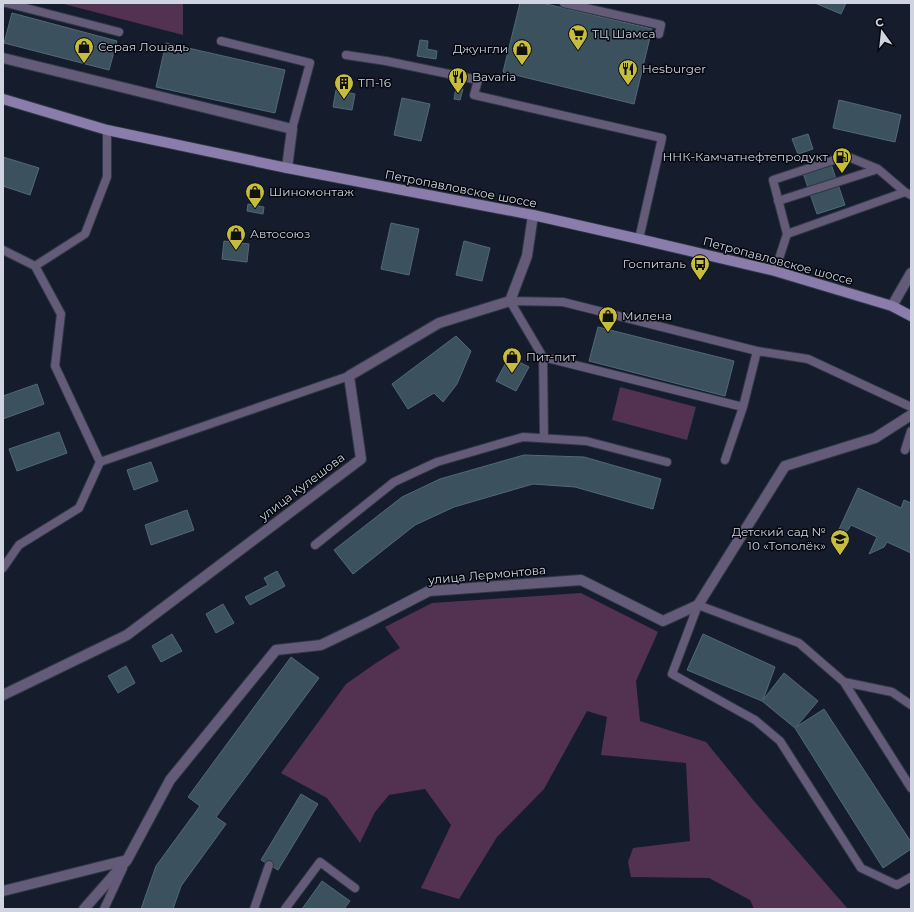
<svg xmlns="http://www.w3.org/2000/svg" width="914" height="912" viewBox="0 0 914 912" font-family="Montserrat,sans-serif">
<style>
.green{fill:#533150}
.building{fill:#3b515e;stroke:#526976}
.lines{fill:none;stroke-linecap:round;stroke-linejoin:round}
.service-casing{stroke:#2f3746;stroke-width:10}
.minor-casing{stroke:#2f3746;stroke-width:12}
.secondary-casing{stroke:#2f3746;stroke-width:12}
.service{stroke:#635b77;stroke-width:8}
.minor{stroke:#635b77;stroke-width:10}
.secondary{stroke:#8a7dab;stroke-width:10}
.labels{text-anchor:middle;stroke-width:3;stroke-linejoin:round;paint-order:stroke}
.poi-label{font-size:12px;fill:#cfd4e0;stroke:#05070e;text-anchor:start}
.street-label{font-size:12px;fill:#cfd4e0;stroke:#05070e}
</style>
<rect width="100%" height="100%" fill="#151d2d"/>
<!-- green -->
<path class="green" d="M60,3H183V35Z
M620,387L696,407L687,440L612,420Z
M581,593L658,632L636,681L640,721L706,742L754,801L848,909H754L750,900L709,878L631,877L628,862L633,848L690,841L686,763L601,755L607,717L587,711L544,789L497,837L459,899L421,888L451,825L425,789L389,795L375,812L360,843L327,798L281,773L346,684L376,663L400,648L385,627L432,603Z"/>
<!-- building -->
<path class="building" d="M520,3H542L652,29L634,104L503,72Z
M815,3H846L841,14Z
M12,13L117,41L109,70L4,43Z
M420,40L428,41L427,49L437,51L436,59L417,56Z
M166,43L285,70L275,113L156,87Z
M456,88L463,89L460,100L454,99Z
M336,90L355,94L352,110L333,107Z
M402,98L430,104L421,141L394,135Z
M839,100L901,115L895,142L833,128Z
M808,134L813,149L798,154L792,139Z
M3,157L39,168L30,195L3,186Z
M830,161L845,205L817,214L802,170Z
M248,204L264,207L263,214L247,211Z
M391,223L419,229L409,275L381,269Z
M224,241L249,244L247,262L222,259Z
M464,241L490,248L482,281L456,275Z
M598,327L734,361L725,396L589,361Z
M456,336L471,351L457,384L443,402L434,393L408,409L392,384Z
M509,357L529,367L516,391L496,381Z
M37,384L44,404L3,419V396Z
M59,432L67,453L17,471L9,449Z
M524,455L584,457L661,479L653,509L575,487L533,484L454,507L415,525L353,574L334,550L402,497L440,479Z
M151,462L158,481L134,490L127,470Z
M858,488L901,508L904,500L911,503V553L887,542L884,547L869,554L877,537L851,525L848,530L835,538Z
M187,510L194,530L151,545L145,525Z
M277,571L285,586L250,605L245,597L268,585L264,578Z
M223,604L234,623L216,633L206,614Z
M172,634L182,651L161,662L152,646Z
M703,634L775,667L763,700L784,673L818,701L796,727L824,709L911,842V849L883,868L795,728L762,701L687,670Z
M291,657L319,678L216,817L226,824L181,886L173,909H141L156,866L200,806L188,797Z
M126,666L135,683L118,693L108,676Z
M301,794L318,804L278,870L261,860Z
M322,881L350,901L344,909H302Z"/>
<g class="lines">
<!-- service casing -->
<g class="service-casing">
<path id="service" d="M6,3L119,32
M564,3L661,25L659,34
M221,41L310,63L292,129
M346,55L386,61L478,80L474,95L662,138L639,239
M778,201L878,169
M787,234L905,192
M3,250L35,266L85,234L107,177V130
M35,266L61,314L55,366L100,462
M775,271L787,234L773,180L846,156L878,169L905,192L911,195
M510,301L563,302L757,351L743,407L725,460
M510,301L543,357L743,407
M757,351L808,359L911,407
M543,357L544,438
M905,450L911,431
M315,545L394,482L437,462L523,437L586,441L667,462
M3,568L19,545L79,508L100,462L349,376
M844,682L911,788
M911,705L892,692L844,682L799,643L698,605L672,674L755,720L780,741L861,868L897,885L911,877
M104,909L123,868
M254,909L269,865
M285,909L320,862L355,888"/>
</g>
<!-- minor casing -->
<g class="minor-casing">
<path id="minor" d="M3,58L292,129L287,168
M892,306L911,273
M3,695L127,635L361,459L349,376L439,323L510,301L527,256L533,215
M3,891L127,860
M84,909L127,860L170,780L276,650L321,645L369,622L429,591L581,580L663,621L698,605L785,466L875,438L911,415"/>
</g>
<!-- secondary casing -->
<g class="secondary-casing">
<path id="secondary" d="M3,99L107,130L287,168L533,215L639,239L775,271L892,306L911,316"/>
</g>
<!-- service -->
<use href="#service" class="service"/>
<!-- minor -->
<use href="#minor" class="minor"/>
<!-- secondary -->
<use href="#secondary" class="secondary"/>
</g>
<!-- icons -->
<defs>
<g id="supermarket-pin" transform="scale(1)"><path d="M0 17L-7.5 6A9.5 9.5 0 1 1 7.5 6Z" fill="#c6bc3d" stroke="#05070e"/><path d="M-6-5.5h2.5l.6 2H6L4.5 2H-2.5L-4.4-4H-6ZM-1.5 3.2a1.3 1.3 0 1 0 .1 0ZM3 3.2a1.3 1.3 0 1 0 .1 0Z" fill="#111"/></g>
<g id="shop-pin" transform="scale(1)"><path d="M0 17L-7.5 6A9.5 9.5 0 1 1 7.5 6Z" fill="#c6bc3d" stroke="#05070e"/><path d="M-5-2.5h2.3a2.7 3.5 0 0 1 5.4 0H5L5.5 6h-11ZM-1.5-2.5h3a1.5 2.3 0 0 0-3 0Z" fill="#111"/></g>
<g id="restaurant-pin" transform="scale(1)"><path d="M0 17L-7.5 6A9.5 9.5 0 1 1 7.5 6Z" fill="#c6bc3d" stroke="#05070e"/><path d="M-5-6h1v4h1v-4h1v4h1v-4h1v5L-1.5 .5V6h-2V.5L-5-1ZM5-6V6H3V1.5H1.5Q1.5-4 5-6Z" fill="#111"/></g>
<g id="building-pin" transform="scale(1)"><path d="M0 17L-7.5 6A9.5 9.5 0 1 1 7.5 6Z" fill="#c6bc3d" stroke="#05070e"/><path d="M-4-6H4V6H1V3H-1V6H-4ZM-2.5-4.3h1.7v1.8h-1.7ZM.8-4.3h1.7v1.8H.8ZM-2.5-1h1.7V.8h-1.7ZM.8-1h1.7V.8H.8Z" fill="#111"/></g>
<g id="fuel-pin" transform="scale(1)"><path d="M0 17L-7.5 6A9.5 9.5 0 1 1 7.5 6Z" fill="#c6bc3d" stroke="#05070e"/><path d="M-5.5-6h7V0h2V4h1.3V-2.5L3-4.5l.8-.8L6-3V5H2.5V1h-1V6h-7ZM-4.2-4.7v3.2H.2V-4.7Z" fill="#111"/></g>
<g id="bus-pin" transform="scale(1)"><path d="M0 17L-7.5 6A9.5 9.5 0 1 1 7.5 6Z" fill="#c6bc3d" stroke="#05070e"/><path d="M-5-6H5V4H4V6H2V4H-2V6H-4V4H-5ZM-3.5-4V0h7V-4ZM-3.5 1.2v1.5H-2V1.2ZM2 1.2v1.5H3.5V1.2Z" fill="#111"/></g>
<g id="school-pin" transform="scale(1)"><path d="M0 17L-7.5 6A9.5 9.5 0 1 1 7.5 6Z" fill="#c6bc3d" stroke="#05070e"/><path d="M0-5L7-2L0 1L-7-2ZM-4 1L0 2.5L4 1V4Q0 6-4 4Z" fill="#111"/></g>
</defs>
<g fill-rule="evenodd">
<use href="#supermarket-pin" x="578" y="34"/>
<use href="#shop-pin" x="84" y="47"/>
<use href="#shop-pin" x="522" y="49"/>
<use href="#restaurant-pin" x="628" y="69"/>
<use href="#restaurant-pin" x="458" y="77"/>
<use href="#building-pin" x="344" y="83"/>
<use href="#fuel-pin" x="842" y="157"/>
<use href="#shop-pin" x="255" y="192"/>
<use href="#shop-pin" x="236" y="234"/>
<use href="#bus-pin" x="700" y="264"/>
<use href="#shop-pin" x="608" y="316"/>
<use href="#shop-pin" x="512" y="357"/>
<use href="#school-pin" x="840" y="539"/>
</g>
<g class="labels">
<!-- poi labels -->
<g class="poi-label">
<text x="592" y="38">ТЦ Шамса</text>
<text x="98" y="51">Серая Лошадь</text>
<text x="508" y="53" text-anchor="end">Джунгли</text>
<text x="642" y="73">Hesburger</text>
<text x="472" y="81">Bavaria</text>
<text x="358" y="87">ТП-16</text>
<text x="828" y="161" text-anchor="end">ННК-Камчатнефтепродукт</text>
<text x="269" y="196">Шиномонтаж</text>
<text x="250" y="238">Автосоюз</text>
<text x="686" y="268" text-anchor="end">Госпиталь</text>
<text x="622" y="320">Милена</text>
<text x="526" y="361">Пит-пит</text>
<text x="826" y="536" text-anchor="end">Детский сад №<tspan x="826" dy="14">10 «Тополёк»</tspan></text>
</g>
<!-- street labels -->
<g class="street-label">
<text transform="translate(461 189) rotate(11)" y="4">Петропавловское шоссе</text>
<text transform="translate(778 261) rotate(15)" y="4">Петропавловское шоссе</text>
<text transform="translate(302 487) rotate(-37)" y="4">улица Кулешова</text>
<text transform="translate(487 575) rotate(-5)" y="4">улица Лермонтова</text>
</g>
</g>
<!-- border -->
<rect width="914" height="912" fill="none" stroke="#cfd4e0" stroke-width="8"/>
<!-- north arrow -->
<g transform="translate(882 32) rotate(345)" stroke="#05070e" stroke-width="3" paint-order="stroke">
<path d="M0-3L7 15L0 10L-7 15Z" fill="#cfd4e0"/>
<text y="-6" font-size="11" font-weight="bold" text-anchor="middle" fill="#cfd4e0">С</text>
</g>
</svg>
